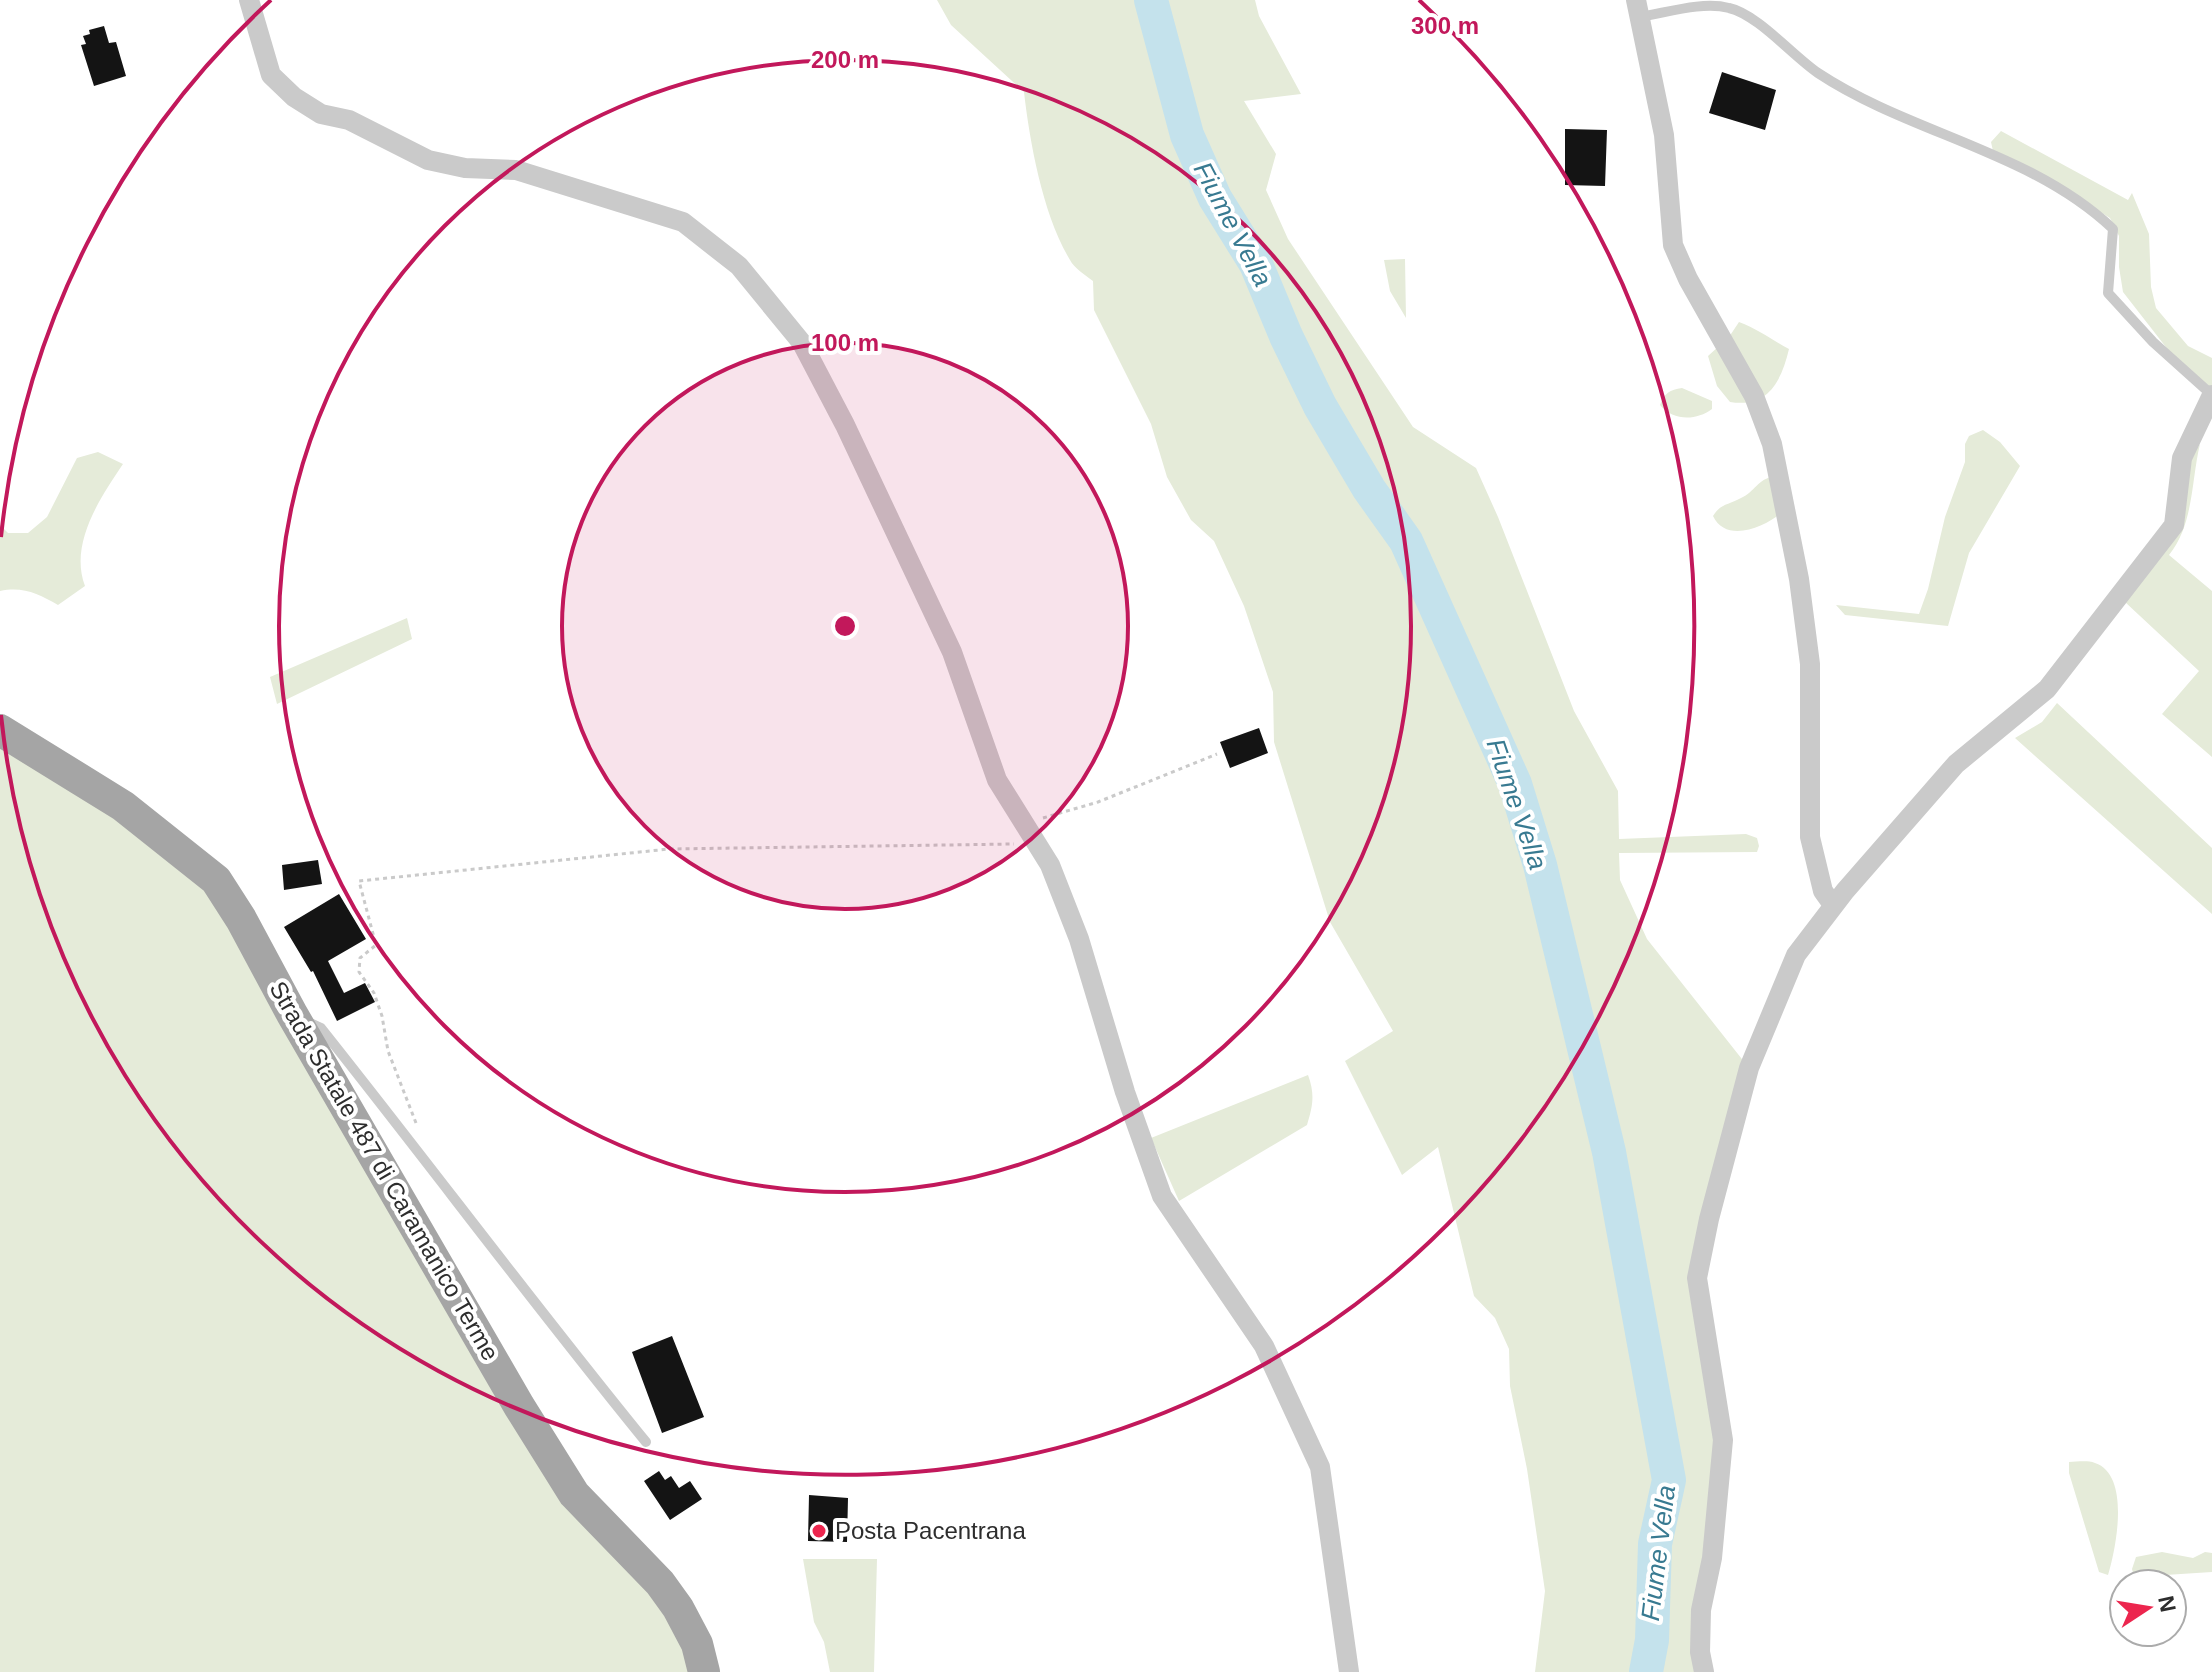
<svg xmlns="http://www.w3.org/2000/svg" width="2212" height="1672" viewBox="0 0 2212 1672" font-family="Arial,sans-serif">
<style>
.green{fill:#e5ebd9}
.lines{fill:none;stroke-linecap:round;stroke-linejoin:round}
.river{stroke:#c4e2ec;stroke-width:34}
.building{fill:#141414}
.path{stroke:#cacaca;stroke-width:3;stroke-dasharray:4 4;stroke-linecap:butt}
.service{stroke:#cacaca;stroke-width:10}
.minor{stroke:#cacaca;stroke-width:20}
.primary{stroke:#a5a5a5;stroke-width:32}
.ring{fill:none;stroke:#c2185b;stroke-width:4}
.poi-dot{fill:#ec264e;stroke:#fff;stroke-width:3}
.labels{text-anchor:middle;stroke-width:8;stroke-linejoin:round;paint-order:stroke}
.street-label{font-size:24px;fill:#2d2d2d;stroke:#fff}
.poi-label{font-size:24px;fill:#2d2d2d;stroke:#fff;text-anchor:start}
.water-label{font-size:26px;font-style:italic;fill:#387a91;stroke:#fff}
.centre{fill:#c2185b;stroke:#fff;stroke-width:4}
.ring-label{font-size:24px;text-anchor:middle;font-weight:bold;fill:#c2185b;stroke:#fff;stroke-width:8;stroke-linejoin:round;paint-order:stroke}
</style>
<rect width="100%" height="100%" fill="#fff"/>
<!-- green -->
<path class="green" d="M937,0H1255L1259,16L1301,94L1244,101L1276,154L1266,190L1288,239L1413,427L1476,468L1498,517L1574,711L1618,791L1619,839L1746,834L1757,838L1759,846L1757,852L1619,853L1620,880L1647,939L1749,1068L1697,1278L1723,1440L1704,1672H1535L1545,1591L1527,1469L1510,1386L1509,1349L1495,1318L1474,1296L1438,1147L1402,1175L1345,1061L1393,1031L1330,922L1274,742L1273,692L1244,606L1214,541L1191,520L1167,477L1151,424L1094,310L1093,281C1085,275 1074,268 1070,260C1043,215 1030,144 1024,92L951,25Z
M2001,131L2128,200L2132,193L2149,234L2151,287L2156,308L2188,346L2212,358V389L2169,351L2123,292L2119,267V236L2110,218L2037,173L1993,151L1991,142Z
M1405,259L1406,318L1390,291L1384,260Z
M1739,322C1758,329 1772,340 1789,349C1781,382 1768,408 1730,402L1717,386L1708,356L1729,337Z
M1682,388L1712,401V409C1696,421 1673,421 1660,405C1664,393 1670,390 1682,388Z
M1983,430L2000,442L2020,466L1969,553L1948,626L1845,615L1836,605L1919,614L1928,589L1945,517L1965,462V444L1969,436Z
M2200,444C2191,481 2194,524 2169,555L2212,591V757L2162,714L2199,671L2125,602L2173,535L2192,456Z
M98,452L123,464C100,498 69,544 85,586L58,605C39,594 23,586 0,591V525L8,533H28L47,517L77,458Z
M1775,476L1782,512C1766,527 1726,544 1713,516C1721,503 1729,505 1741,498C1755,492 1757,479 1775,476Z
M407,618L412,639L277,704L270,677Z
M2057,703L2212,848V914L2015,738L2042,722Z
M0,730L194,862L519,1406L626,1547L704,1672H0Z
M1308,1075C1315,1094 1313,1106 1307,1125L1179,1201L1151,1138Z
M2069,1462C2077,1462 2087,1460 2095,1463C2131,1475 2116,1549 2108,1575L2099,1572L2069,1473Z
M2162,1552L2193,1558L2205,1552L2212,1553V1572L2134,1577L2132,1569L2136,1557Z
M803,1559H877L874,1672H830L824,1642L814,1622Z"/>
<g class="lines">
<!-- river -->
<path class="river" d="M1151,0L1187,135L1215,198L1256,264L1286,336L1320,406L1369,489L1406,541L1515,784L1540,865L1609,1152L1669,1480L1655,1544L1652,1640L1646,1672"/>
</g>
<!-- building -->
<path class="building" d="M104,26L109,43L116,42L126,76L94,86L81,45L86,44L83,36L90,34L89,30Z
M1722,72L1776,90L1765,130L1709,113Z
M1565,129L1607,130L1605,186L1565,185Z
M1259,728L1268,753L1230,768L1220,742Z
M318,860L322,884L284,890L282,865Z
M339,894L366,939L328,961L344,993L365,983L375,1002L337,1021L313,971L311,972L284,927Z
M672,1336L704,1417L662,1433L632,1352Z
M659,1471L665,1480L671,1476L679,1488L690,1481L702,1499L670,1520L644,1481Z
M809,1495L848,1498L847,1542L808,1541Z"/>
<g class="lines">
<!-- path -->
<path class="path" d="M1043,818L1098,802L1217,754
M416,1123L388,1051L382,1016L374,993L359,972L360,958L376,945L359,881L669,849L1014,844"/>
<!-- service -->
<path class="service" d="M1639,17C1666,13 1702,1 1729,8C1757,14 1793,56 1818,73C1910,134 2031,151 2113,229L2108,293L2153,342L2212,395
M308,1022L321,1028C430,1165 535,1306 646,1442"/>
<!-- minor -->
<path class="minor" d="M249,0L271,75L294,97L321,114L349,120L428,160L465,168L516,170L683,222L739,266L802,343L845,425L952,652L997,780L1050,865L1079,939L1125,1092L1162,1196L1264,1346L1320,1467L1349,1672
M1636,0L1664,135L1673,245L1688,279L1754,396L1772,444L1799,579L1810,664V837L1823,891L1833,905
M1704,1672L1700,1652L1701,1610L1712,1558L1723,1440L1697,1278L1709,1219L1749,1068L1796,955L1845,891L1956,764L2047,689L2174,525L2182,458L2212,395"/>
<!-- primary -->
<path class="primary" d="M0,730L123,806L216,880L241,919L292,1014L519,1406L574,1494L660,1583L678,1608L697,1644L704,1672"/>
</g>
<!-- distance rings -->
<circle cx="845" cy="626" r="283" fill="#c2185b" fill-opacity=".12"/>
<g class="ring">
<circle cx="845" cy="626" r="283"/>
<circle cx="845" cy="626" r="566"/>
<path d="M1 537A849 849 0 0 1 271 0M1419 0A849 849 0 1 1 1 715"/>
</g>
<!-- markers -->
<circle class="poi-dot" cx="819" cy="1531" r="8"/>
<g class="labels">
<!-- street labels -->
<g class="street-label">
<text transform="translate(384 1171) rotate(60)" y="8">Strada Statale 487 di Caramanico Terme</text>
</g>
<!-- poi labels -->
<g class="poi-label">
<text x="835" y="1539">Posta Pacentrana</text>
</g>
<!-- water labels -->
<g class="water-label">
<text transform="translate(1233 224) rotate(62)" y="9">Fiume Vella</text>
<text transform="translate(1517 804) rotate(71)" y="9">Fiume Vella</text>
<text transform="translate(1658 1553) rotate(-83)" y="9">Fiume Vella</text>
</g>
</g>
<circle cx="845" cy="626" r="12" class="centre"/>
<g class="ring-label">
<text x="1445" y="34">300 m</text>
<text x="845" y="68">200 m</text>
<text x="845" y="351">100 m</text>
</g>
<!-- north arrow -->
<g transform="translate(2148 1608) rotate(78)"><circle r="38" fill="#ffffff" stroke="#ababab" stroke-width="2"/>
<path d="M0-6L14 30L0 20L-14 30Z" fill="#ec264e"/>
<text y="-12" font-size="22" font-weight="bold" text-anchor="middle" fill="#2d2d2d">N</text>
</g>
</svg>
